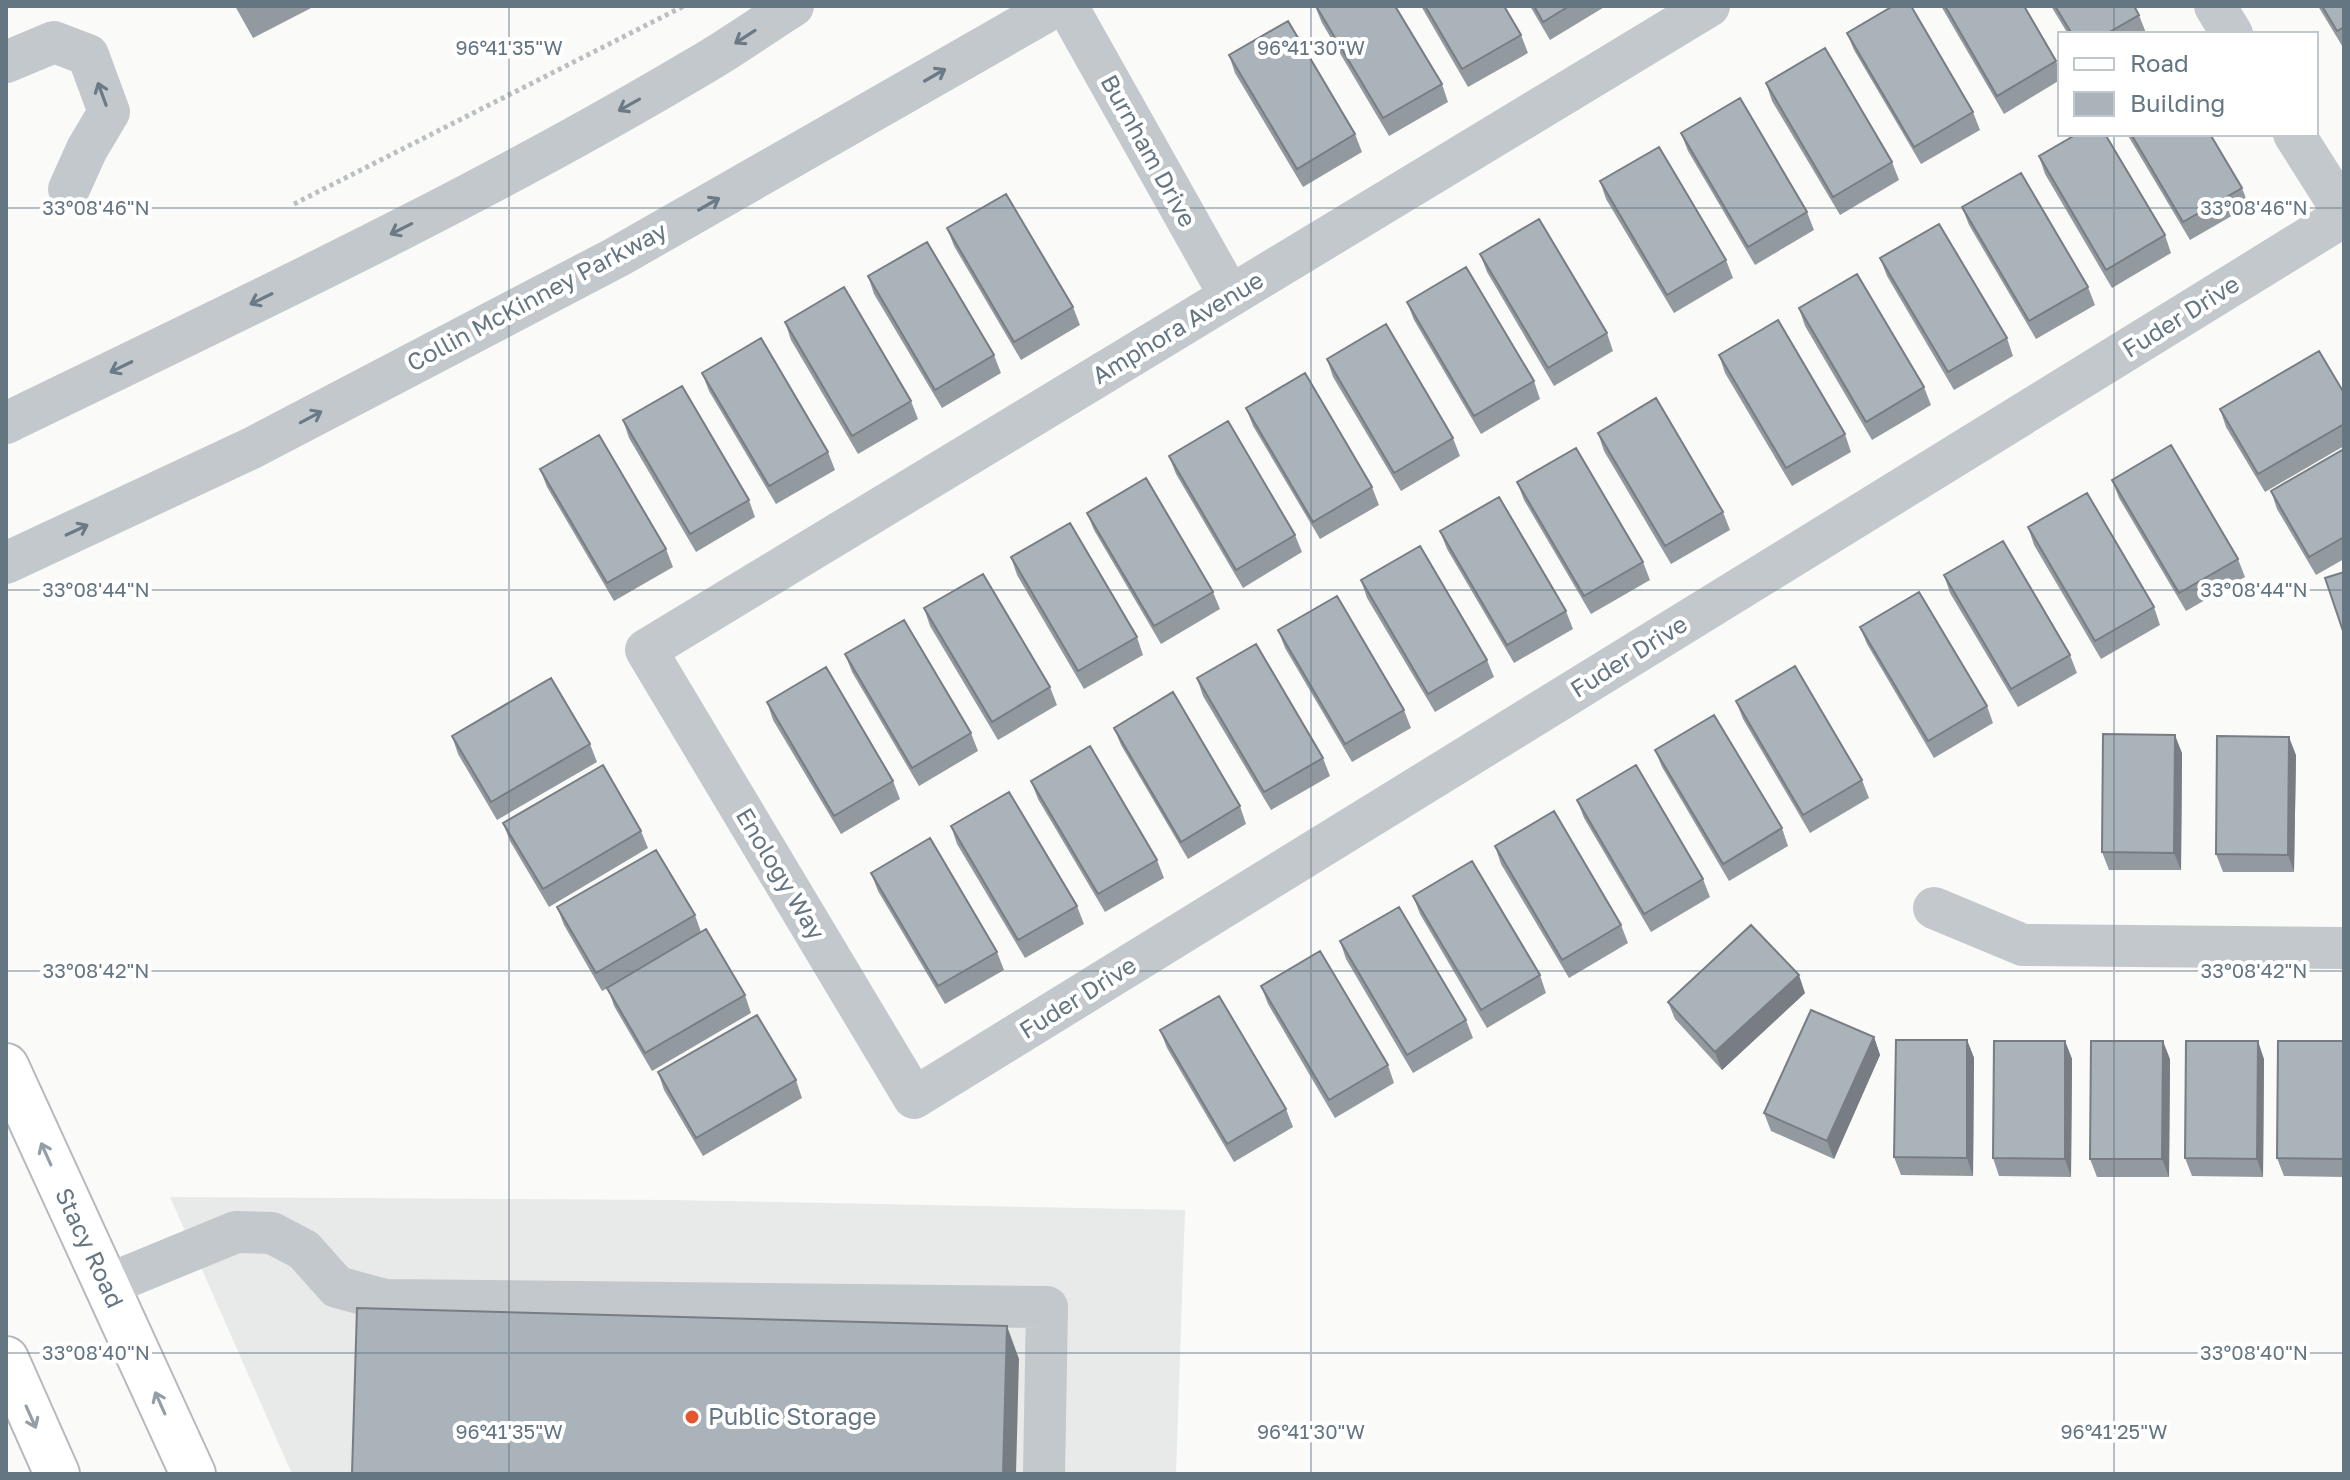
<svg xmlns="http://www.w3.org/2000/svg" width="2350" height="1480" viewBox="0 0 2350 1480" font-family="'Golos Text',sans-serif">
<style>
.built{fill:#e8e9e9}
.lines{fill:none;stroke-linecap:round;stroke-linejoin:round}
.major-casing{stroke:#b5babe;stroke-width:48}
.path{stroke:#bbbfc2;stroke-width:5;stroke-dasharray:4 4;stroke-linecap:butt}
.minor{stroke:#c3c8cc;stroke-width:42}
.major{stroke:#fff;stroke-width:44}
.wall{fill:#929a9f}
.shaded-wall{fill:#777d82}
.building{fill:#aab3b9;stroke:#777d82;stroke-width:2}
.oneway{stroke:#6a7a87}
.oneway2{stroke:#939fa8}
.ticks{fill:none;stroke:#657683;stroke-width:2;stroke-opacity:0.45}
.poi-dot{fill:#e4572e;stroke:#fff;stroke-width:3}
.labels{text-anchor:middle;stroke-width:8;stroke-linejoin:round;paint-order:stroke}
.street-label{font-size:24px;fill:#657683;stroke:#fff}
.poi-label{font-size:24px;fill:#657683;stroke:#fff;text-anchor:start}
.ticks-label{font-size:20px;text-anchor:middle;fill:#657683;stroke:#fff;stroke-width:8;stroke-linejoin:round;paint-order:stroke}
</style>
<rect width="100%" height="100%" fill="#fafaf8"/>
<!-- built -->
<path class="built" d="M170,1197L671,1200L1185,1210L1176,1474H292Z"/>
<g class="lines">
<!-- major casing -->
<g class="major-casing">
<path id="major" d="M6,1066L193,1474
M6,1359L57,1474"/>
</g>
<!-- path -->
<path class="path" d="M294,204L684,6"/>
<!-- minor -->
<path class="minor" d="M1067,6L1230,296
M1709,6L646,650L914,1098L2344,216
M2215,6L2232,34
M6,62L54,42L88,55L109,112L87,149L69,189
M2294,134L2344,213
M6,423C239,310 474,200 696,68C730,49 761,26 793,6
M6,563L252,448L617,257L1056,6
M1934,908L2023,945L2344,948
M107,1285L236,1232L272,1233L304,1250L337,1287L385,1300L1047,1307L1044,1474"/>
<!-- major -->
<use href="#major" class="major"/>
</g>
<!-- wall -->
<path class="wall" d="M235,6H315L253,38Z
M1315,6L1442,84L1448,102L1389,136L1322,23Z
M1421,6H1504L1521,35L1528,53L1468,87Z
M1530,6H1606L1550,40Z
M1941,6H2024L2056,61L2060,71V80L2004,114Z
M2051,6H2134L2139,15L2146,33L2144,34H2068Z
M2318,6H2344V49Z
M1847,33L1973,112L1980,130L1921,164L1854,50Z
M1229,55L1355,134L1362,152L1303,187L1235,73Z
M1766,83L1892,162L1899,180L1840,215L1772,101Z
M1681,133L1807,212L1814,230L1755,265L1688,151Z
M2127,134H2210L2242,188L2249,206L2190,240Z
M2039,156L2165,235L2171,253L2112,288L2045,174Z
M1600,181L1726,260L1733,278L1674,313L1606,199Z
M1962,207L2088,287L2095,305L2036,339L1969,225Z
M947,228L1073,307L1080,325L1021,360L954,246Z
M1480,254L1607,333L1613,351L1554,386L1487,272Z
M1880,258L2007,338L2013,356L1954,390L1887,276Z
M868,276L994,355L1001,373L942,408L874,294Z
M1407,302L1534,381L1540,399L1481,434L1414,320Z
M1799,308L1924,387L1931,405L1872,440L1805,326Z
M785,322L911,401L918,419L858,454L791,340Z
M1719,355L1845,434L1851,452L1792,486L1725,373Z
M1327,359L1453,438L1460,456L1401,491L1333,377Z
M702,373L828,452L835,470L776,504L709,391Z
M2344,393V446L2265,492L2226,427L2220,409Z
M1246,408L1372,487L1379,505L1320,539L1253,426Z
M623,420L749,500L755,517L696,552L629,438Z
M1598,433L1723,512L1730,530L1671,564L1604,451Z
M2344,449V559L2316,575L2277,509L2271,491Z
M1169,456L1295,535L1302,552L1243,588L1176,474Z
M540,469L666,549L673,567L614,601L547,487Z
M2112,480L2238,559L2245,577L2186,611L2119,498Z
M1517,482L1643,562L1650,580L1591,614L1524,500Z
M1087,513L1213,592L1220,609L1161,644L1094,530Z
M2028,527L2154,607L2160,625L2101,659L2034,545Z
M1440,531L1566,611L1573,629L1514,663L1447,549Z
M1011,557L1137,637L1143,655L1084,689L1017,575Z
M1944,575L2070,655L2077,673L2018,707L1950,593Z
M1361,580L1487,660L1494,677L1435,712L1367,598Z
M924,608L1050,687L1057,705L998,740L930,626Z
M1860,627L1987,706L1993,723L1934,758L1867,644Z
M1278,630L1404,710L1411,728L1352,762L1285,648Z
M845,654L971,733L978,751L919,786L852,672Z
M1197,678L1323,758L1330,776L1271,810L1203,696Z
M1736,701L1862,780L1869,798L1810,833L1743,719Z
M767,702L893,781L900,799L841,834L773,720Z
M1114,728L1240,806L1246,824L1188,859L1121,745Z
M452,736L590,744L597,762L497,820L458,754Z
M1655,750L1782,828L1788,846L1729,881L1662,767Z
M2182,753L2181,870H2109L2102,852Z
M2296,755L2294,872H2223L2216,854Z
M1031,781L1157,860L1164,878L1105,912L1038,799Z
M1577,800L1703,879L1710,897L1651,932L1584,818Z
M503,823L641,831L648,848L549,907L510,841Z
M951,826L1077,906L1084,924L1025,958L957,844Z
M1495,846L1621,925L1628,943L1569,978L1501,864Z
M871,873L997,952L1004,970L945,1004L878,891Z
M1413,896L1540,975L1546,993L1487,1028L1420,914Z
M557,907L695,915L701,932L745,995L751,1013L652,1071L614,1006L608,988L602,991L564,925Z
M1340,941L1466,1020L1473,1038L1413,1073L1346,959Z
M1261,986L1388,1065L1394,1083L1335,1118L1268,1004Z
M1805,993L1722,1070L1675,1019L1668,1002Z
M1160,1030L1286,1109L1293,1127L1234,1162L1167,1048Z
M1874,1037L1880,1055L1834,1159L1771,1131L1764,1113Z
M1967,1040L1974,1058L1973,1176L1901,1175L1894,1157Z
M2065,1041L2072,1059L2071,1177L1999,1176L1993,1158Z
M2344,1041V1177L2284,1176L2277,1158Z
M2170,1059L2169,1177H2097L2090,1159Z
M2264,1059L2263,1177L2192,1176L2185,1158Z
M658,1072L796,1080L802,1098L703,1156L664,1090Z"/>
<!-- shaded-wall -->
<path class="shaded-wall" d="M2175,735L2182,753L2181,870L2174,853Z
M2289,737L2296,755L2294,872L2288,855Z
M1799,975L1805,993L1722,1070L1715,1052Z
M1874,1037L1880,1055L1834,1159L1827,1141Z
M1967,1040L1974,1058L1973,1176L1967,1158Z
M2065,1041L2072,1059L2071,1177L2065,1159Z
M2163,1041L2170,1059L2169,1177L2162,1159Z
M2258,1041L2264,1059L2263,1177L2257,1159Z
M1007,1326L1019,1359L1016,1474H1003Z"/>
<!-- building -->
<path class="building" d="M1316,6H1395L1442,84L1383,118Z
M1425,6H1504L1521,35L1462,69Z
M1534,6H1569L1543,22Z
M1893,6H1911L1973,112L1914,147L1847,33Z
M1945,6H2024L2056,61L1997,96Z
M2055,6H2134L2139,15L2106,34H2072Z
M2322,6H2344V27L2337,31Z
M1288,21L1355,134L1297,169L1229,55Z
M1825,48L1892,162L1833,197L1766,83Z
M1740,98L1807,212L1748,247L1681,133Z
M2077,134H2105L2165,235L2106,270L2039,156Z
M2131,134H2210L2242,188L2183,222Z
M1659,147L1726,260L1667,295L1600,181Z
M2021,173L2088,287L2029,321L1962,207Z
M1006,194L1073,307L1014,342L947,228Z
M1539,219L1607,333L1548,368L1480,254Z
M1939,224L2007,338L1948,372L1880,258Z
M927,242L994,355L935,390L868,276Z
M1466,267L1534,381L1474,416L1407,302Z
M1857,274L1924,387L1866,422L1799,308Z
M844,287L911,401L852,436L785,322Z
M1778,320L1845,434L1786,468L1719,355Z
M1386,324L1453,438L1394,473L1327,359Z
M761,338L828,452L769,486L702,373Z
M2319,351L2344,393V424L2258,474L2220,409Z
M1305,373L1372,487L1313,522L1246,408Z
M682,386L749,500L690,534L623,420Z
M1656,398L1723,512L1665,546L1598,433Z
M1228,421L1295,535L1236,570L1169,456Z
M599,435L666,549L607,583L540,469Z
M2171,445L2238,559L2179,593L2112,480Z
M1576,448L1643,562L1584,596L1517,482Z
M2344,449V537L2309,557L2271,491Z
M1146,478L1213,592L1154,626L1087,513Z
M2087,493L2154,607L2095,641L2028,527Z
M1499,497L1566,611L1507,645L1440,531Z
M1070,523L1137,637L1078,671L1011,557Z
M2003,541L2070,655L2011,689L1944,575Z
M1420,546L1487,660L1428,694L1361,580Z
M2344,572V634L2325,578Z
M983,574L1050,687L992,722L924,608Z
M1919,592L1987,706L1928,741L1860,627Z
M1337,596L1404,710L1345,744L1278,630Z
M904,620L971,733L912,768L845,654Z
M1256,644L1323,758L1264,792L1197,678Z
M1795,666L1862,780L1803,815L1736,701Z
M826,667L893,781L834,816L767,702Z
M551,678L590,744L491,802L452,736Z
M1173,692L1240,806L1181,842L1114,728Z
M1714,715L1782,828L1723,864L1655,750Z
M2103,734L2175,735L2174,853L2102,852Z
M2217,736L2289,737L2288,855L2216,854Z
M1090,746L1157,860L1098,894L1031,781Z
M603,765L641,831L543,889L503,823Z
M1636,765L1703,879L1644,914L1577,800Z
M1009,792L1077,906L1018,940L951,826Z
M1554,811L1621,925L1562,960L1495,846Z
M930,838L997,952L938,986L871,873Z
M656,850L695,915L596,973L557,907Z
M1472,861L1540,975L1481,1010L1413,896Z
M1399,907L1466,1020L1407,1055L1340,941Z
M1751,925L1799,975L1715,1052L1668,1002Z
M706,929L745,995L645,1053L607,988Z
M1320,951L1388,1065L1329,1100L1261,986Z
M1219,996L1286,1109L1227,1144L1160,1030Z
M1811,1010L1874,1037L1827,1141L1764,1113Z
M757,1015L796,1080L696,1138L658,1072Z
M1896,1040H1967V1158L1894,1157Z
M1994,1041H2065V1159L1993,1158Z
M2091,1041H2163L2162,1159H2090Z
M2186,1041H2258L2257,1159L2185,1158Z
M2278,1041H2344V1159L2277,1158Z
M357,1308L1007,1326L1003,1474H352Z"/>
<!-- one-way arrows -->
<defs><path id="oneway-shaft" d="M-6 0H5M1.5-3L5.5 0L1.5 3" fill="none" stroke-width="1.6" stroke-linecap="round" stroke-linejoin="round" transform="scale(2)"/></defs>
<g class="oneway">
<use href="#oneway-shaft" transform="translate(745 37) rotate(147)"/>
<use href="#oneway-shaft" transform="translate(935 75) rotate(-30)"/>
<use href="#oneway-shaft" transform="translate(102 94) rotate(-110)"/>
<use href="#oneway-shaft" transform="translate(629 105) rotate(151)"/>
<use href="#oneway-shaft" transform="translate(709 204) rotate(-30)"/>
<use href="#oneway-shaft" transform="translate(401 229) rotate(153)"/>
<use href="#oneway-shaft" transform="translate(261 299) rotate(154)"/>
<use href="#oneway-shaft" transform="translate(121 367) rotate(154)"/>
<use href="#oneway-shaft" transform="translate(311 417) rotate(-28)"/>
<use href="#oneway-shaft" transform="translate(77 530) rotate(-25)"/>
</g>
<g class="oneway2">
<use href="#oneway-shaft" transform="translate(46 1154) rotate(-114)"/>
<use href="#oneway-shaft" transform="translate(160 1403) rotate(-114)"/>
<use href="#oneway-shaft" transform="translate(31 1417) rotate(66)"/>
</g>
<!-- ticks -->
<path class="ticks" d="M509,6V1474M1311,6V1474M2114,6V34M2114,134V1474M6,208H2344M6,590H2344M6,971H2344M6,1353H2344"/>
<!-- markers -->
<circle class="poi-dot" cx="692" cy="1417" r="8"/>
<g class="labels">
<!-- street labels -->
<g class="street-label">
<text transform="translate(1148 151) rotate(61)" y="8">Burnham Drive</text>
<text transform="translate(537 297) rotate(-28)" y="8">Collin McKinney Parkway</text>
<text transform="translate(2181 317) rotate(-32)" y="8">Fuder Drive</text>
<text transform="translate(1178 328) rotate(-31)" y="8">Amphora Avenue</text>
<text transform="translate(1629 657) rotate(-32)" y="8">Fuder Drive</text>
<text transform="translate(780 874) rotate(59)" y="8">Enology Way</text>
<text transform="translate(1078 998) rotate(-32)" y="8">Fuder Drive</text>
<text transform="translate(89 1248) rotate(65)" y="8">Stacy Road</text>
</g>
<!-- poi labels -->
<g class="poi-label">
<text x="708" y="1425">Public Storage</text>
</g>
</g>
<g class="ticks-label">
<text x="509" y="55">96°41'35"W</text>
<text x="1311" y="55">96°41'30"W</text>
<text x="96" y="215">33°08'46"N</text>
<text x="2254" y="215">33°08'46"N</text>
<text x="96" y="597">33°08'44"N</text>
<text x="2254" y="597">33°08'44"N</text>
<text x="96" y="978">33°08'42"N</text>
<text x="2254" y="978">33°08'42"N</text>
<text x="96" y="1360">33°08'40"N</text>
<text x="2254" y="1360">33°08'40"N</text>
<text x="509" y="1439">96°41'35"W</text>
<text x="1311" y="1439">96°41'30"W</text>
<text x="2114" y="1439">96°41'25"W</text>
</g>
<!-- border -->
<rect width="2350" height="1480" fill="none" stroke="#657683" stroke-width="16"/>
<!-- legend -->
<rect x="2058" y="32" width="260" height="104" fill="#ffffff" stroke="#c1c8cd" stroke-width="2"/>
<rect x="2074" y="58" width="40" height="12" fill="#ffffff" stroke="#c1c8cd" stroke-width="2"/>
<text x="2130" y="72" font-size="24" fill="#657683">Road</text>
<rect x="2074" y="92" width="40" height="24" fill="#aab3b9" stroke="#c1c8cd" stroke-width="2"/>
<text x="2130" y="112" font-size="24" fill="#657683">Building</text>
</svg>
